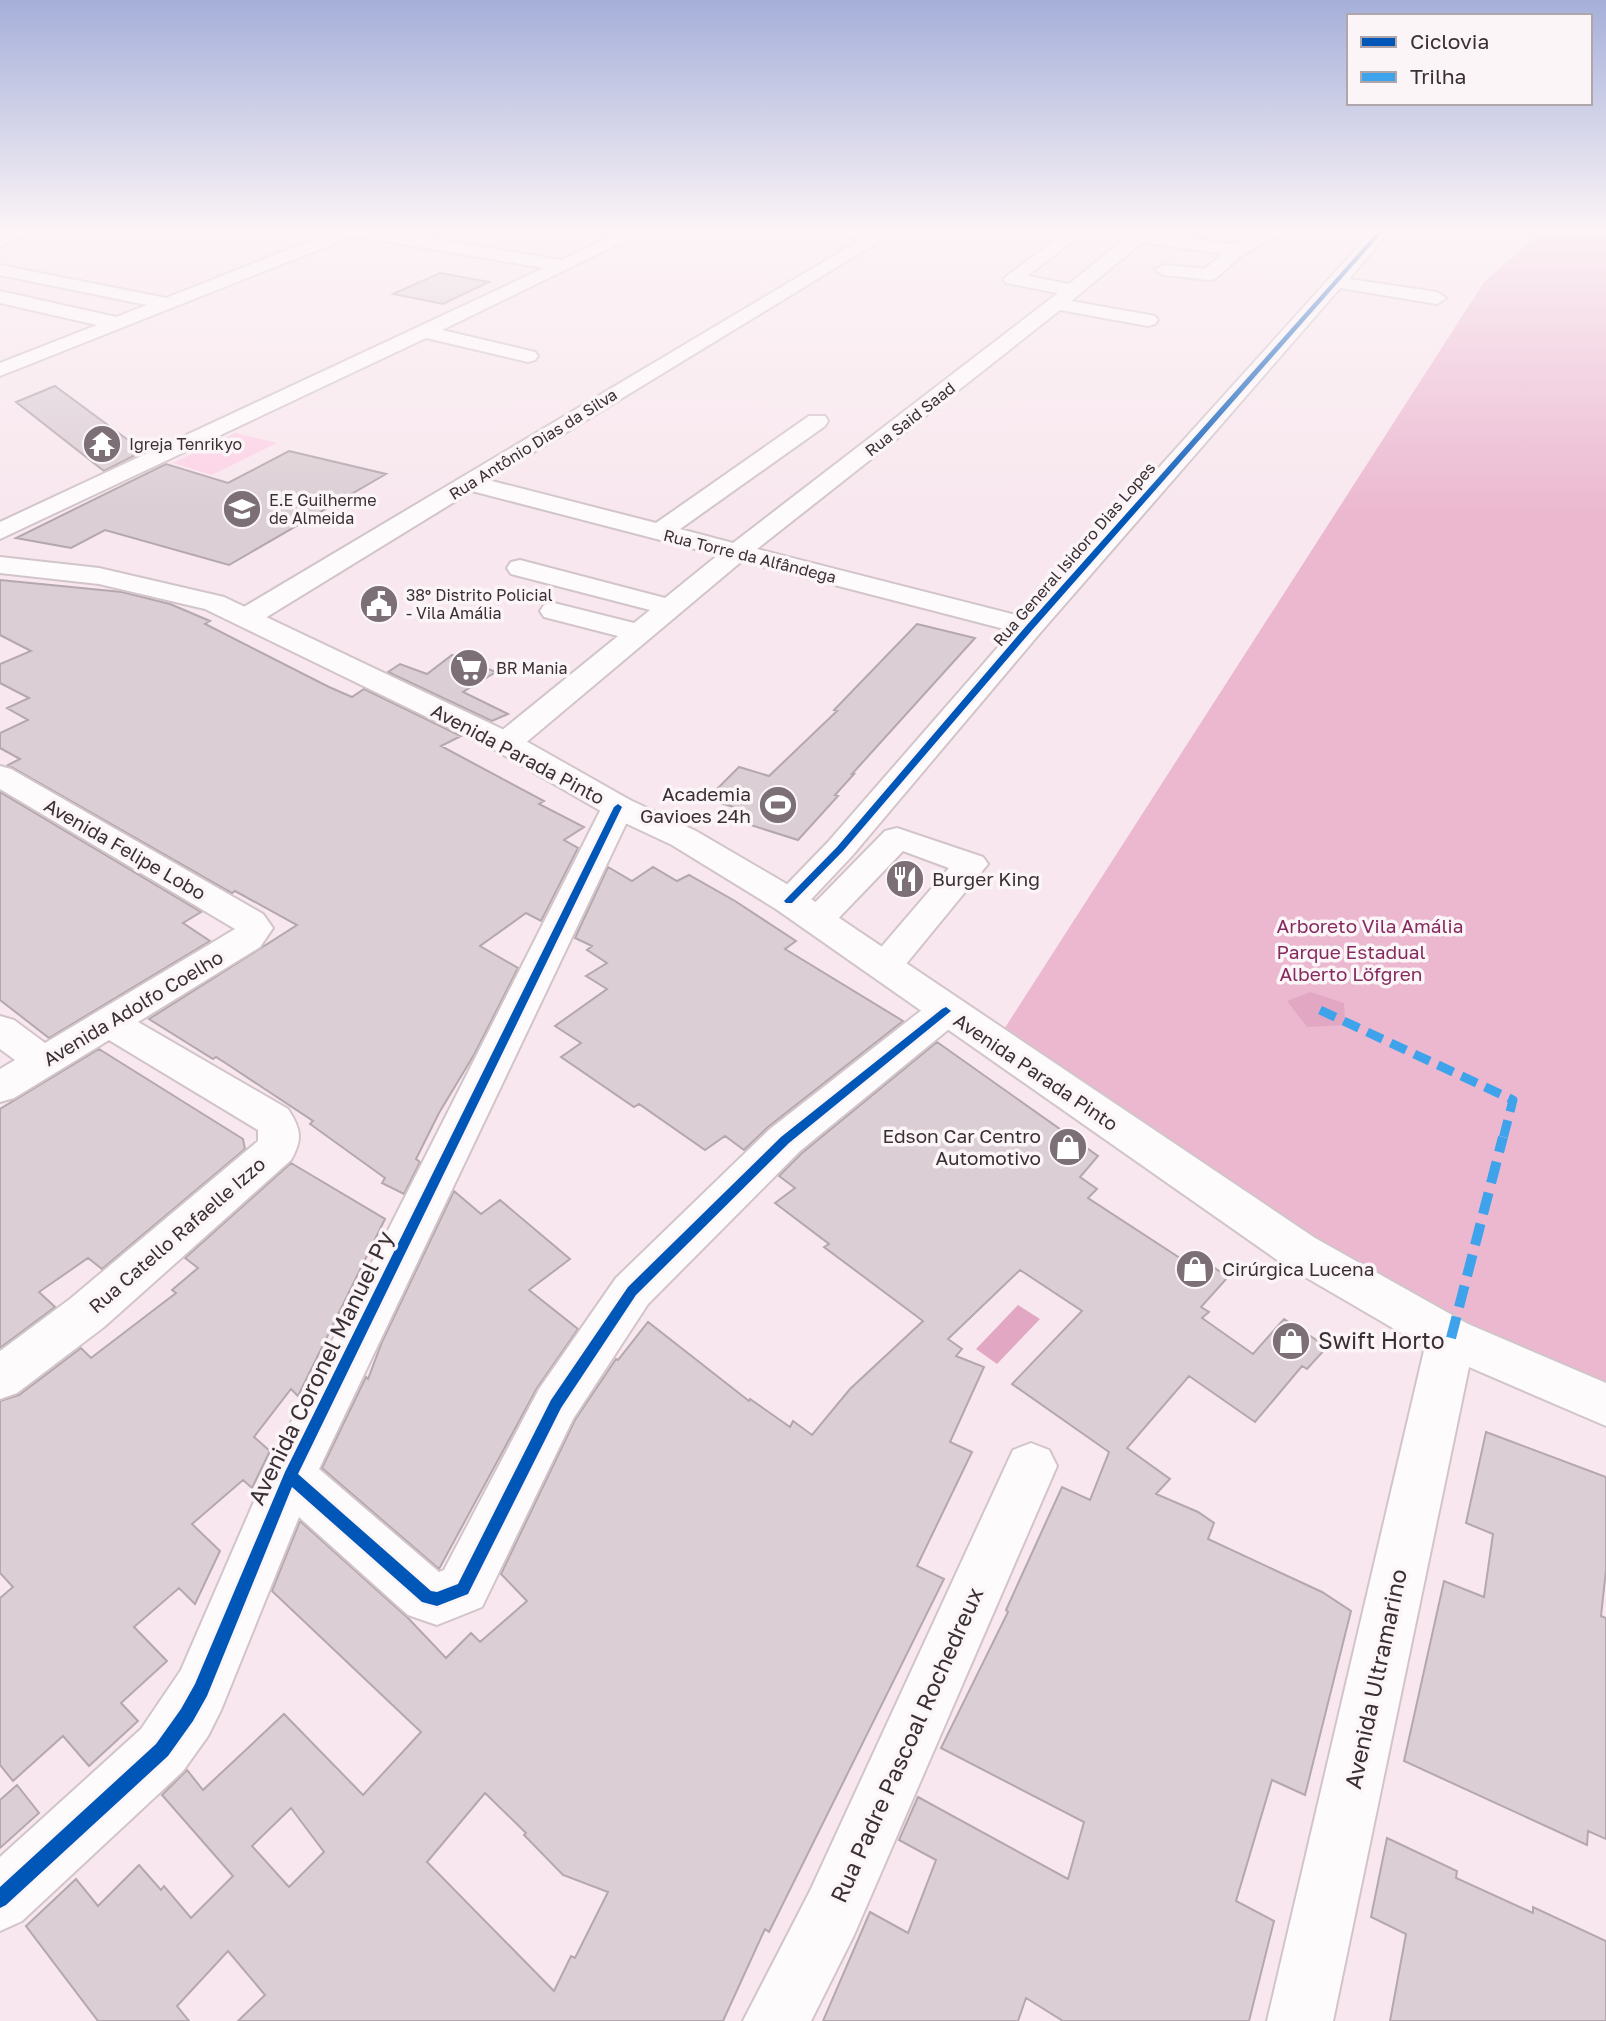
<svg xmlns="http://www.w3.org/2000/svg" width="1606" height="2021" viewBox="0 0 1606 2021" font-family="'Golos Text',sans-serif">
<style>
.green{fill:#fcd2e5}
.forest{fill:#ebb8d0}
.water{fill:#e2a7c3}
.building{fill:#dbced4;stroke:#b4a7ad;stroke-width:2;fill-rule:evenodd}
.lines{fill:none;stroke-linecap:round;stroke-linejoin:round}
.minor-casing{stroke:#d2c5ca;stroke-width:4}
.major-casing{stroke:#d2c5ca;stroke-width:4}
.minor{fill:#fefbfc;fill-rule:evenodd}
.major{fill:#fefbfc;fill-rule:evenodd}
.quiet-far1{stroke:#3fa3eb;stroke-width:9;stroke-dasharray:17 9;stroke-linecap:butt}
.quiet{stroke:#3fa3eb;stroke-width:10;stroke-dasharray:22 10;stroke-linecap:butt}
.cycleway-casing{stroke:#fbf5f8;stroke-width:5}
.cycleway{fill:#0057b8;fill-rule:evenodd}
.labels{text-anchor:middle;stroke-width:7;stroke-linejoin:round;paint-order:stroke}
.far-street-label{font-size:16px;fill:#3a2f34;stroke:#fbf5f8}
.far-poi-label{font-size:16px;fill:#3a2f34;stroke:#fbf5f8;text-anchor:start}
.street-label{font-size:19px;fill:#3a2f34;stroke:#fbf5f8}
.poi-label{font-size:19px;fill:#3a2f34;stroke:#fbf5f8;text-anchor:end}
.park-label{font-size:19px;fill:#852b5d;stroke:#fbf5f8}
.near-poi-label{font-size:23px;fill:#3a2f34;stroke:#fbf5f8;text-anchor:start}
.near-street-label{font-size:23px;fill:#3a2f34;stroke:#fbf5f8}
</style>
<rect width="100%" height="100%" fill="#f8e7ee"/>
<!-- green -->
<path class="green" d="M235,433L277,443L212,475L173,463Z"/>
<!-- forest -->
<path class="forest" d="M1512,228H1606V1384L1451,1320L1319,1247L999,1037L1484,282L1538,235Z"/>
<!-- water -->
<path class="water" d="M1310,992L1344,1003L1345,1025L1307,1027L1287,1001Z
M1018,1305L1040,1319L997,1364L976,1349Z"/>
<!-- building -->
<path class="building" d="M440,273L489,282L443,304L393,294Z
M55,386L143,451L104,471L16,402Z
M289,451L386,474L229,565L105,530L71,548L16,538L166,464L228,483Z
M0,580L122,592L170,604L210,621L205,624L329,687L352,697L364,689L461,736L441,746L544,801L539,804L584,827L564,840L578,848L541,921L526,913L480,946L518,968L475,1053L439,1113L416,1159L420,1162L404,1194L382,1183L385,1178L310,1124L313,1121L230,1066L216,1057L213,1059L149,1019L297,925L235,891L232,893L8,765L20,759L0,748V733L28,720L7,708L29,698L0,683V664L31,651L0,635Z
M917,624L975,638L852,774H854L835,795L838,796L798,840L738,821L747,811L707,799L739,767L769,776L837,711L834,710Z
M452,655L496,672L463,692L508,714L492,721L388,672L400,664L427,674Z
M0,792L201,912L183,923L210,941L49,1038L0,1000Z
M608,867L632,881L653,867L677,881L689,875L735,901L796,941L785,949L903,1021L768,1127L744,1150L725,1136L705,1150L639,1104L634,1107L561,1057L581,1043L555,1026L607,989L586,976L607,963L587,950L592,946L575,938Z
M937,1042L1098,1156L1080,1177L1097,1189L1088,1198L1183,1260L1191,1252L1228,1277L1201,1307L1209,1312L1202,1318L1253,1354L1284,1319L1327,1347L1307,1369L1302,1366L1255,1422L1189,1376L1127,1448L1170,1479L1156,1494L1198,1512L1214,1523L1208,1539L1322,1592L1351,1611L1305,1795L1272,1780L1236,1901L1274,1921L1249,2021H1063L1026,1998L1018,2021H823L870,1912L908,1933L936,1860L899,1840L918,1797L1068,1879L1084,1822L941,1748L1008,1612L1006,1610L1062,1487L1090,1500L1109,1452L1012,1384L1082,1311L1020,1270L948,1339L962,1349L956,1356L984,1367L950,1442L972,1452L917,1566L944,1579L769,1932L765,1929L723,2021H238L265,1995L228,1951L177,2006L189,2021H98L26,1926L76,1879L98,1906L139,1865L161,1890L164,1886L191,1918L233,1876L162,1795L187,1770L203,1790L284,1714L363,1795L421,1732L272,1591L300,1521L408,1618L446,1658L471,1633L480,1642L527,1601L501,1574L575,1420L616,1359L618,1360L648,1322L749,1401L750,1399L790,1427L793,1421L812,1435L850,1389L923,1321L824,1247L829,1244L775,1203L795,1188L779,1176L802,1153ZM485,1793L526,1833L524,1835L563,1875L608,1892L575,1958L571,1956L554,1991L427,1862ZM291,1808L324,1852L289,1887L252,1846Z
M99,1049L243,1139L245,1149L102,1269L88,1258L39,1292L55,1307L0,1348V1109Z
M291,1163L385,1219L298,1396L291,1389L254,1437L270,1451L252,1488L243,1480L192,1524L220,1551L195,1604L179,1588L134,1627L167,1661L121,1703L138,1721L89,1766L63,1736L13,1781L0,1765V1598L13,1587L0,1573V1401L19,1395L81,1348L91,1358L176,1293L172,1290L198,1268L185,1258Z
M454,1191L481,1214L500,1200L570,1259L529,1290L578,1329L537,1388L439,1569L322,1468L366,1377L368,1379L382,1342Z
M1486,1432L1606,1477V1570L1601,1616L1606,1618V1839L1588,1831L1587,1845L1404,1761L1444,1581L1484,1597L1493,1534L1466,1523Z
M17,1785L39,1813L0,1848V1800Z
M1387,1838L1457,1871L1456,1878L1533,1913V1907L1606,1941V2021H1390L1406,1934L1371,1917Z"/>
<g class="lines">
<!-- minor casing -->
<g class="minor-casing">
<path id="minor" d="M16,228H39L0,246V235Z
M343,228H367L561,260L629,228H651L442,330L535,352L538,356L535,360L528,362L426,338L0,539V522L544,268L353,236L0,376V363L97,325L0,303V291L116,317L147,305L0,275V265L166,298Z
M820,228L875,231L880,228H901L488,480L656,523L809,416H825L828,421L825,426L680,529L733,543L1058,293L1006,283L1003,279L1071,228H1090L1027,276L1069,284L1138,228H1157L1153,233L1234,245L1269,228H1291L1242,255L1215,279L1209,280L1164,275L1155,270L1164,265L1205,269L1222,254L1143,242L1071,301L1155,316L1158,320L1155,324L1148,326L1060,310L757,549L1024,617L1375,228H1392L1349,279L1437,292L1446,298L1437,304L1340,288L1040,633L852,856L802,909L789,912L776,909L771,901L828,842L1012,631L742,561L517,750L506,752L495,750L490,743L495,736L618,636L544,617L540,611L544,605L554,603L634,623L650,610L511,574L507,568L511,562L520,560L665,598L718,555L472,491L257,623L247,625L237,623L233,617L237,611L862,239L822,232Z
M0,766L11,769L263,914L273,928L260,947L138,1022L288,1109C301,1129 303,1139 291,1160L104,1327L17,1393L0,1399V1351L70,1299L258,1141V1130L109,1040L14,1098L0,1102V1069L15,1060L0,1049V1016L14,1020L45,1043L235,929L0,789Z
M618,797L630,800L634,807L319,1469L439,1572L444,1570L539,1389L616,1278L770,1129L932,1002L946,998L960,1002L965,1011L960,1020L800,1151L648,1304L573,1419L482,1607L437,1625L408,1615L299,1517L221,1710L208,1736L183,1771L22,1921L0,1931V1857L141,1729L181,1670L272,1460L602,807L606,800Z
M897,828L983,857L988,864L897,975L884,978L871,975L865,966L949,868L903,851L829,928L816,931L803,928L798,920L885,831Z
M1451,1318L1468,1324L1475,1338L1333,2021H1267L1427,1338L1434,1324Z
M1031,1443L1049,1450L1057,1466L854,1935L811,2021H743L810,1891L1013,1450Z"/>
</g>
<!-- major casing -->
<g class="major-casing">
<path id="major" d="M0,557L99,568L224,597L517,736L630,800L696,831L802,893L1315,1238L1468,1324L1606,1383V1426L1434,1352L1283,1264L776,909L672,845L606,814L495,750L205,609L99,584L0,573Z"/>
</g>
<!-- minor -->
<use href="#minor" class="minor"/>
<!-- major -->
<use href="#major" class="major"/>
<!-- quiet-far1 -->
<path class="quiet-far1" d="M1320,1010L1513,1100L1503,1139"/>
<!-- quiet -->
<path class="quiet" d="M1451,1338L1503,1137"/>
<!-- cycleway casing -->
<g class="cycleway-casing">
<path id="cycleway" d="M1381,228H1386L1033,629L843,851L792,903H786L784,901L786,899L837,847L1027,625Z
M618,804L622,807L298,1474L431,1591L437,1592L458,1584L551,1400L628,1287L781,1137L942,1009L946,1007L951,1011L789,1143L636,1295L561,1408L468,1594L437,1606L422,1602L292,1487L207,1696L193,1721L168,1756L6,1905L0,1908V1887L156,1744L181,1709L195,1684L285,1472L614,807Z"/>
</g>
<!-- cycleway -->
<use href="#cycleway" class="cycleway"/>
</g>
<!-- sky -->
<linearGradient id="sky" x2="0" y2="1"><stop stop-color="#a5afd9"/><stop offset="0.45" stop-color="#fcf4f7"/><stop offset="1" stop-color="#fcf4f7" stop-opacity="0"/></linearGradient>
<rect width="1606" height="511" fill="url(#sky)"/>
<!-- icons -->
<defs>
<g id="temple-disc" transform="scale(2.0125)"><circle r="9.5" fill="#7c6f75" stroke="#fbf5f8"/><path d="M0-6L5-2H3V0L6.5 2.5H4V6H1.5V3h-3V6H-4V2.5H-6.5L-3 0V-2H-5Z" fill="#fff"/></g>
<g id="school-disc" transform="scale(2.0125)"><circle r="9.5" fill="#7c6f75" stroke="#fbf5f8"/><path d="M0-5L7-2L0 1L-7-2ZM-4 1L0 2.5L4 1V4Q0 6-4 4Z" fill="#fff"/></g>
<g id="civic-disc" transform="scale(2.0125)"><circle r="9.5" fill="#7c6f75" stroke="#fbf5f8"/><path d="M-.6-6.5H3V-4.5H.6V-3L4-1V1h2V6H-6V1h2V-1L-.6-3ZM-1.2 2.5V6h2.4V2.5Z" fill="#fff"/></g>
<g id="supermarket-disc" transform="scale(2.0125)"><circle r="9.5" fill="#7c6f75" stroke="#fbf5f8"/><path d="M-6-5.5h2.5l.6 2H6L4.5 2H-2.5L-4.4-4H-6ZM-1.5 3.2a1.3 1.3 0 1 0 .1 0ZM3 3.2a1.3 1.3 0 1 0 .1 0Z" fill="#fff"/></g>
<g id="stadium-disc" transform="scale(2.0125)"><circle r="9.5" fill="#7c6f75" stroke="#fbf5f8"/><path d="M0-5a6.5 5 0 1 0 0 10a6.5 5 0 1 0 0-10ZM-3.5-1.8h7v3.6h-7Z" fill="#fff"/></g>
<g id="restaurant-disc" transform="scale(2.0125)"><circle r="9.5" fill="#7c6f75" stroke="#fbf5f8"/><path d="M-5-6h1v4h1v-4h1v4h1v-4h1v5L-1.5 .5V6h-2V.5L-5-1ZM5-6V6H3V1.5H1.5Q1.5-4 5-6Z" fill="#fff"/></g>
<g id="shop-disc" transform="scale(2.0125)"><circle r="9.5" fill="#7c6f75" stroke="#fbf5f8"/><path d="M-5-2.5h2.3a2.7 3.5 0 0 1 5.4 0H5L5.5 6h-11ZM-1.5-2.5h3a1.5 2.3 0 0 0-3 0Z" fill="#fff"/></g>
</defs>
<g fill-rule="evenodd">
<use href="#temple-disc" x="102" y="444"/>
<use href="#school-disc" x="242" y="509"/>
<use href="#civic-disc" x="379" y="604"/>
<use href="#supermarket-disc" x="469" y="668"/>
<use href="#stadium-disc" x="778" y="805"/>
<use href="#restaurant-disc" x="905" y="879"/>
<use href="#shop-disc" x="1068" y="1147"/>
<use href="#shop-disc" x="1195" y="1269"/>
<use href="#shop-disc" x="1291" y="1341"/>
</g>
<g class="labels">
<!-- far-street labels -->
<g class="far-street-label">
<text transform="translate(910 419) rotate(-38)" y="6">Rua Said Saad</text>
<text transform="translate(533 444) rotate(-32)" y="6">Rua Antônio Dias da Silva</text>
<text transform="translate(1074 554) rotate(-49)" y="6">Rua General Isidoro Dias Lopes</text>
<text transform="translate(750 556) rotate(14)" y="6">Rua Torre da Alfândega</text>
</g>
<!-- far-poi labels -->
<g class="far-poi-label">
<text x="129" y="450">Igreja Tenrikyo</text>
<text x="269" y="506">E.E Guilherme<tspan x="269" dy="18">de Almeida</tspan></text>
<text x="406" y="601">38º Distrito Policial<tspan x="406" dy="18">- Vila Amália</tspan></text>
<text x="496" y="674">BR Mania</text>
</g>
<!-- street labels -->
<g class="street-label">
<text transform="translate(518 754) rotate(28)" y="7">Avenida Parada Pinto</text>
<text transform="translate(125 849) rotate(30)" y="7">Avenida Felipe Lobo</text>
<text transform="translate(133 1008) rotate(-31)" y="7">Avenida Adolfo Coelho</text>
<text transform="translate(1036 1072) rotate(34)" y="7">Avenida Parada Pinto</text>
<text transform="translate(177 1235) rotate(-41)" y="7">Rua Catello Rafaelle Izzo</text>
</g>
<!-- poi labels -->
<g class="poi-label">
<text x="751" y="801">Academia<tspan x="751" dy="22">Gavioes 24h</tspan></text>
<text x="932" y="886" text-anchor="start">Burger King</text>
<text x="1041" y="1143">Edson Car Centro<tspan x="1041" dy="22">Automotivo</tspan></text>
<text x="1222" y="1276" text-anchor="start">Cirúrgica Lucena</text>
</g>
<!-- park labels -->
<g class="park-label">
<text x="1370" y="933">Arboreto Vila Amália</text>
<text x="1351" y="959">Parque Estadual<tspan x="1351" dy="22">Alberto Löfgren</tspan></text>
</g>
<!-- near-poi labels -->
<g class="near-poi-label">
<text x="1318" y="1349">Swift Horto</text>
</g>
<!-- near-street labels -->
<g class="near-street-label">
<text transform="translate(321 1368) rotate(-64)" y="8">Avenida Coronel Manuel Py</text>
<text transform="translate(1376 1679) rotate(-78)" y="8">Avenida Ultramarino</text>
<text transform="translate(907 1745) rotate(-66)" y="8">Rua Padre Pascoal Rochedreux</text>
</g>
</g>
<!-- legend -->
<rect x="1347" y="14" width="245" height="91" fill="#fbf5f8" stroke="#aea6aa" stroke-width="2"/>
<rect x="1361" y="37" width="35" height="10" fill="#0057b8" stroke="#aea6aa" stroke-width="2"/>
<text x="1410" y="49" font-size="21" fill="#3a2f34">Ciclovia</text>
<rect x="1361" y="72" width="35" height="10" fill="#3fa3eb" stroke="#aea6aa" stroke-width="2"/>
<text x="1410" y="84" font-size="21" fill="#3a2f34">Trilha</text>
</svg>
